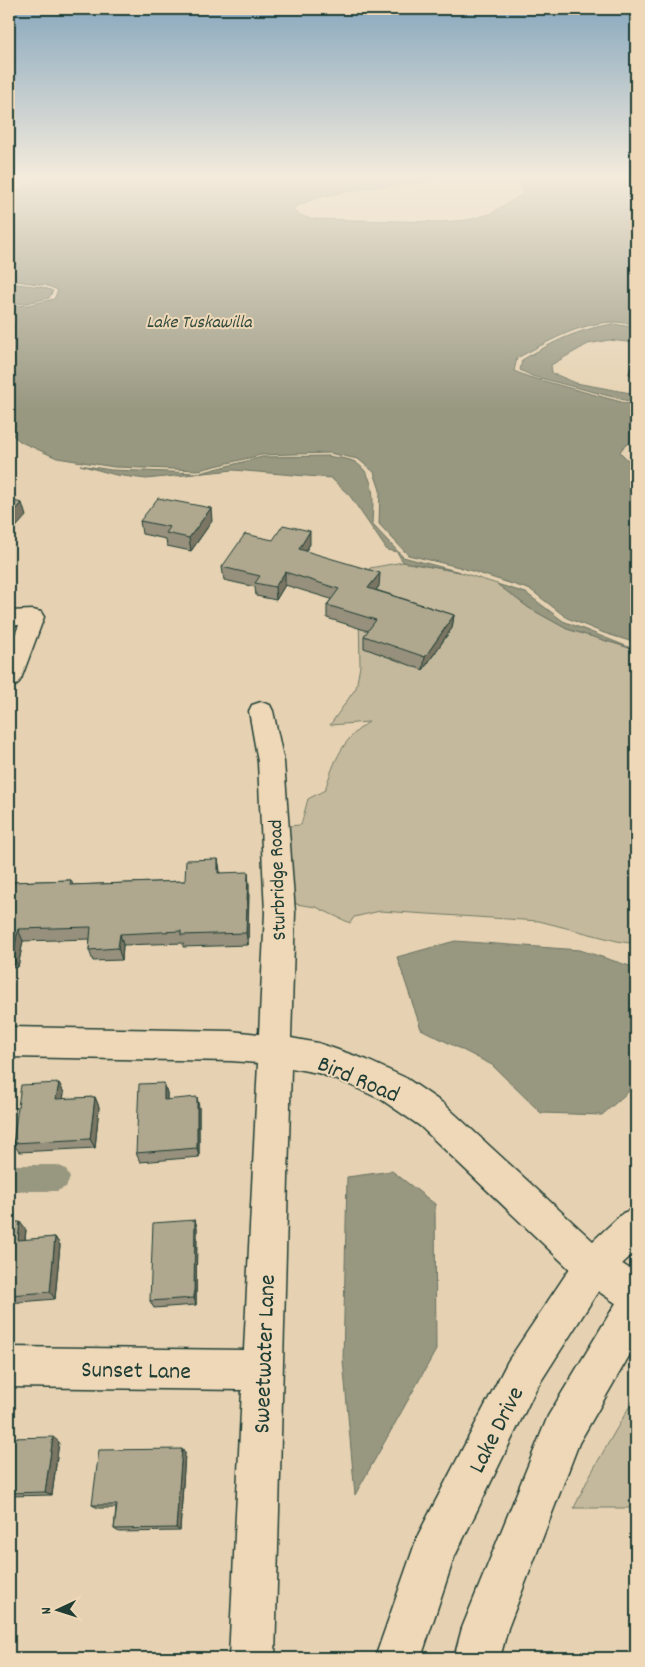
<svg xmlns="http://www.w3.org/2000/svg" width="645" height="1667" viewBox="0 0 645 1667" font-family="Dekko,sans-serif">
<style>
.green{fill:#c5b99d;stroke:#727b68}
.water{fill:#989780;stroke:#687362}
.lines{fill:none;stroke-linecap:round;stroke-linejoin:round}
.canal{fill:#989780;fill-rule:evenodd}
.minor-casing{stroke:#1f3d34;stroke-width:3}
.major-casing{stroke:#1f3d34;stroke-width:3}
.minor{fill:#eed8b7;fill-rule:evenodd}
.major{fill:#eed8b7;fill-rule:evenodd}
.wall{fill:#96907b;stroke:#1f3d34}
.shaded-wall{fill:#7a7664;stroke:#1f3d34}
.building{fill:#afa88f;stroke:#1f3d34}
.labels{text-anchor:middle;stroke-width:4;stroke-linejoin:round;paint-order:stroke}
.far-water-label{font-size:18px;font-style:italic;fill:#314a3f;stroke:#eed8b7}
.street-label{font-size:20px;fill:#1f3d34;stroke:#eed8b7}
.near-street-label{font-size:24px;fill:#1f3d34;stroke:#eed8b7}
</style>
<rect width="100%" height="100%" fill="#e6d2b2"/>
<filter id="ink" filterUnits="userSpaceOnUse"><feTurbulence type="fractalNoise" baseFrequency=".02" numOctaves="2"/><feDisplacementMap in="SourceGraphic" scale="10" xChannelSelector="R" yChannelSelector="G"/><feConvolveMatrix kernelMatrix="1 2 1 2 8 2 1 2 1" color-interpolation-filters="sRGB"/></filter>
<g filter="url(#ink)">
<!-- green -->
<path class="green" d="M403,562L460,572L497,584L529,608L567,629L636,650V944L617,941L539,921L380,911L354,917L350,923L316,907L296,904L291,891L288,865L291,850L286,837V826L301,825L308,799L325,790C334,761 343,738 369,722L330,725L356,688L360,666L359,614L361,586L370,568Z
M636,1395V1508H574L590,1475Z"/>
<!-- water -->
<path class="water" d="M46,177H438L427,181C392,186 323,190 294,208V212L310,219L441,222L467,220L490,214L523,194L516,177H636V325C629,324 620,322 613,322C578,323 546,343 517,358L514,371L529,377L636,406V440L624,446L620,452L636,468V643L604,633L567,618L531,590L459,567L408,555L379,524L380,490L374,472L358,459L329,453L261,455L199,470L114,467L57,458L21,442L9,432V334H13L16,317L9,314L10,306L28,305L54,299L58,290L45,285L9,280V194Z
M9,283L42,287L53,291L49,298L27,303L9,304V299L12,296L9,295Z
M614,324L636,328V343L609,340L588,344L551,365L552,373L576,383L636,394V403L532,376L520,370L522,360C551,343 580,328 614,324Z
M328,456C336,458 348,458 355,462C377,476 373,501 372,524L403,557L460,572L403,562L397,552L387,550L350,496L331,478L233,470L146,479L116,475L80,465L111,470L200,473L262,457Z
M497,584L526,593L563,621L636,650L567,629L529,608Z
M455,941L580,950L636,968V1085L602,1115L541,1113L492,1065L421,1029L397,957Z
M392,1171L435,1204L436,1350L355,1495L343,1360L347,1177Z"/>
<g class="lines">
<!-- canal -->
<path class="canal" d="M9,1165H57L66,1169L70,1178L66,1187L57,1191H9Z"/>
<!-- minor casing -->
<g class="minor-casing">
<path id="minor" d="M33,610L41,612L44,617L21,679L17,685L9,687V650L19,625H9V611Z
M261,702L270,705L273,711L284,762L295,913L291,1038L318,1043L367,1060L406,1078L444,1104L606,1253L636,1273V1314L623,1308L580,1279L420,1126L382,1100L346,1083L318,1073L291,1068L275,1658H229L242,1390L9,1387V1347L244,1350L258,1063L231,1061L9,1057V1027L231,1031L259,1034L265,913L258,762L249,711L252,705Z"/>
</g>
<!-- major casing -->
<g class="major-casing">
<path id="major" d="M636,1208V1251L606,1279L536,1389L454,1558L421,1658H375L418,1535L508,1361L580,1253L623,1213Z
M636,1288V1344L579,1443L508,1628L500,1658H454L462,1628L548,1416L622,1293Z"/>
</g>
<!-- minor -->
<use href="#minor" class="minor"/>
<!-- major -->
<use href="#major" class="major"/>
</g>
<!-- wall -->
<path class="wall" d="M636,355V378L629,374L632,362L635,361Z
M140,521H212L191,551L167,546L166,539L142,534Z
M310,544L306,551L379,586L376,590L454,615L452,628L423,670L364,648V636L368,631L327,618V605L331,599L285,585L276,600L256,596L255,587L224,580L222,567Z
M218,859L220,873L249,884L248,945L183,947V943L123,945L122,960L93,961L89,950L90,939L23,941L18,967L9,968V882L71,880L73,885L185,881Z
M59,1083L64,1093L63,1099L95,1097L99,1107L95,1148L19,1152L13,1143Z
M164,1083L167,1093V1100L199,1107V1157L140,1162L136,1153Z
M195,1220L197,1228L196,1305L154,1308L150,1301Z
M9,1222L26,1230L25,1240L55,1237L60,1245L55,1299L9,1303Z
M9,1438L59,1442L52,1495L9,1496Z
M182,1449L185,1453L180,1531L119,1532L114,1529L116,1508H98L92,1505Z"/>
<!-- shaded-wall -->
<path class="shaded-wall" d="M22,503L26,516L10,534L9,529V518Z
M211,508L212,521L191,551L189,538Z
M310,531V544L299,562V549Z
M285,572V585L276,600L275,587Z
M380,573L379,586L368,601V588Z
M454,615L452,628L423,670L425,657Z
M218,859L220,871L219,885L218,873Z
M248,872L249,884L248,945L246,933Z
M18,929L23,941L18,967L13,956Z
M120,934L123,945L122,960L118,948Z
M59,1083L64,1093L62,1109L56,1099Z
M164,1083L167,1093V1110L164,1100Z
M95,1097L99,1107L95,1148L90,1139Z
M197,1097L199,1107V1157L197,1148Z
M195,1220L197,1228L196,1305L194,1298Z
M20,1222L26,1230L24,1248L18,1240Z
M55,1237L60,1245L55,1299L50,1292Z
M53,1437L59,1442L52,1495L45,1492Z
M182,1449L185,1453L180,1531L176,1528Z"/>
<!-- building -->
<path class="building" d="M158,498L211,508L189,538L166,533L170,527L140,521Z
M9,500L22,503L9,518Z
M283,525L310,531L299,549L380,573L368,588L454,615L425,657L364,636L376,620L327,605L339,589L285,572L275,587L255,583L260,576L222,567L245,534L273,540Z
M218,859V873L248,872L246,933L181,935V931L120,934L118,948L89,950L91,927L18,929L13,956H9V882L71,880L70,885L185,881L186,860Z
M59,1083L56,1099L95,1097L90,1139L13,1143L21,1085Z
M164,1083V1100L197,1097V1148L136,1153L139,1084Z
M195,1220L194,1298L150,1301L153,1223Z
M9,1222H20L18,1240L55,1237L50,1292L9,1295Z
M53,1437L45,1492L9,1493V1438Z
M182,1449L176,1528L114,1529L117,1505H92L99,1450Z"/>
</g>
<!-- sky -->
<linearGradient id="sky" x2="0" y2="1"><stop stop-color="#88a8be"/><stop offset="0.43" stop-color="#f4ebdc"/><stop offset="1" stop-color="#f4ebdc" stop-opacity="0"/></linearGradient>
<rect width="645" height="410" fill="url(#sky)"/>
<g class="labels">
<!-- far-water labels -->
<g class="far-water-label">
<text x="199" y="327">Lake Tuskawilla</text>
</g>
<!-- street labels -->
<g class="street-label">
<text transform="translate(276 880) rotate(-92)" y="7">Sturbridge Road</text>
</g>
<!-- near-street labels -->
<g class="near-street-label">
<text transform="translate(359 1078) rotate(23)" y="8">Bird Road</text>
<text transform="translate(263 1354) rotate(-88)" y="8">Sweetwater Lane</text>
<text transform="translate(136 1369) rotate(1)" y="8">Sunset Lane</text>
<text transform="translate(495 1429) rotate(-63)" y="8">Lake Drive</text>
</g>
</g>
<!-- margin -->
<rect width="645" height="1667" fill="none" stroke="#eed8b7" stroke-width="30"/>
<rect x="15" y="15" width="615" height="1637" fill="none" stroke="#1f3d34" stroke-width="2" filter="url(#ink)"/>
<!-- north arrow -->
<g transform="translate(58 1610) rotate(266)" stroke="#eed8b7" stroke-width="4" paint-order="stroke">
<path d="M0-4L9 19L0 12L-9 19Z" fill="#1f3d34"/>
<text y="-8" font-size="14" font-weight="bold" text-anchor="middle" fill="#1f3d34">N</text>
</g>
</svg>
